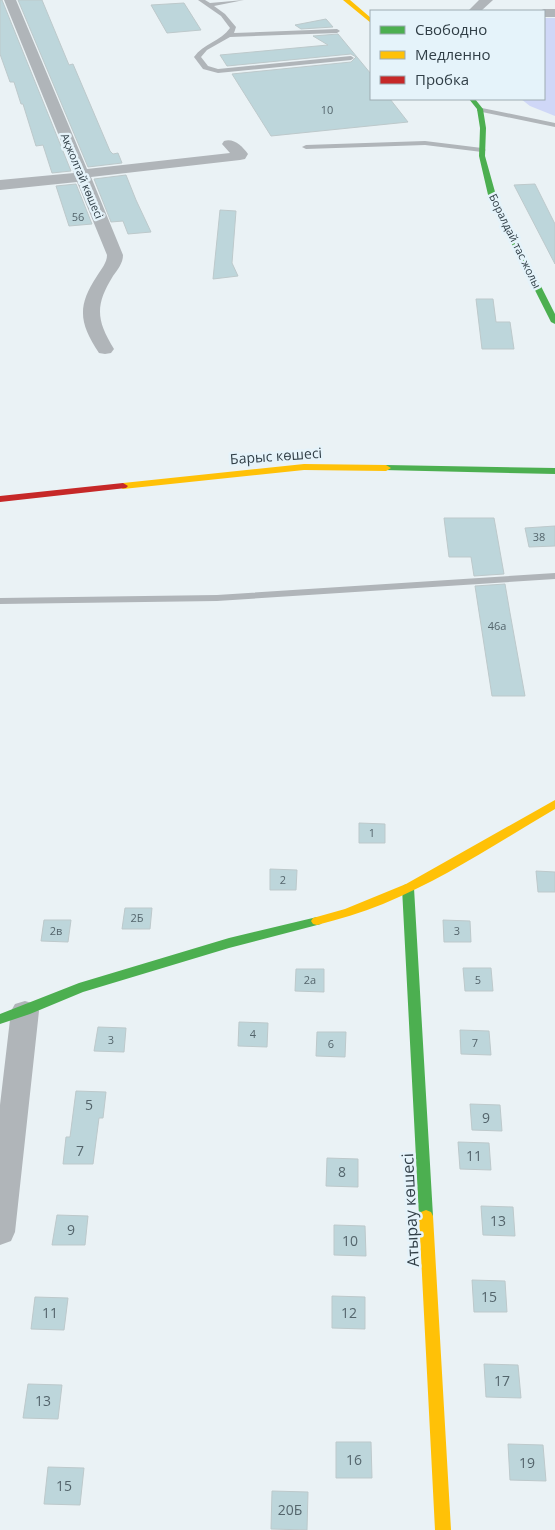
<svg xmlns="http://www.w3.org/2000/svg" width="555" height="1530" viewBox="0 0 555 1530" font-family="'Open Sans',sans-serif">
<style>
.water{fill:#cfd7f7}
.building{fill:#bdd6db;stroke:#bdc9cb}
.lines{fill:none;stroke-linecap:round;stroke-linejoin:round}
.lane{fill:#b0b5b9;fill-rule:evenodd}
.street{fill:#b0b5b9;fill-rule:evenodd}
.fast{fill:#4caf50;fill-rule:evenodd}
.slow{fill:#ffc107;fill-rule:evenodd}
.jam{fill:#c62828;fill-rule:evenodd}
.labels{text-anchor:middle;stroke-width:5;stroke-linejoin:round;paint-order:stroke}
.number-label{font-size:11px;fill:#54656c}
.far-street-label{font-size:11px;fill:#313f47;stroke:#e5f3fa}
.street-label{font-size:14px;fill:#313f47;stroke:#e5f3fa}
.near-number-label{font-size:14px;fill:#54656c}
.near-street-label{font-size:16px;fill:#313f47;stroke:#e5f3fa}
</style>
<rect width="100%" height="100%" fill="#eaf2f5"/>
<!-- water -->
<path class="water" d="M544,18H555V116L530,106L521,99H544Z"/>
<!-- building -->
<path class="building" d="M0,0H2L71,171L52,173L43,145L36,146L23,104H21L14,82H10L0,54Z
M18,0H42L69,65L73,64L110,151L113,154L118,153L122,163L88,167Z
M184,3L201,30L167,33L151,5Z
M326,19L333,27L301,29L295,25Z
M338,34L371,74V99H390L408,122L271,136L232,74L351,62L356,57L351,54L227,66L220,55L328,45L313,36Z
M126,175L136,200L151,232L128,234L123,221L111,222L94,179Z
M76,184L92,224L69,226L56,186Z
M535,184L555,224V264L514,185Z
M220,210L236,211L232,263L238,276L213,279Z
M476,299H493L496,322H510L514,349H482Z
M444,518H494L504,574L474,576L471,557H449Z
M555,526V546L529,547L525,528Z
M505,584L510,613L525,696H492L475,586Z
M359,823L385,824V843H359Z
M270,869L297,870L296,890H270Z
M536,871L555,872V892H538Z
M125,908H152L150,929H122Z
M44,920H71L68,942L41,941Z
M443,920L470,921L471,942H444Z
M463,968H491L493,991H465Z
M296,969H324V992L295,991Z
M239,1022L268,1023L267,1047L238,1046Z
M98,1027L126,1028L124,1052L94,1051Z
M460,1030L489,1031L491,1055L461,1054Z
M317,1032H346L345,1057L316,1056Z
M76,1091L106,1092L103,1118H99L93,1164H63L66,1137H70Z
M470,1104L500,1105L502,1131L472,1130Z
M458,1142L489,1143L491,1170L460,1169Z
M327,1158L358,1159V1187L326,1186Z
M481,1206L513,1207L515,1236L483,1235Z
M57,1215L88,1216L85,1245H52Z
M334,1225L365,1226L366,1256L334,1255Z
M472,1280L505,1281L507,1312H474Z
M332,1296L365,1297V1329L332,1328Z
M35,1297L68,1298L64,1330L31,1329Z
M484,1364L518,1365L521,1398L486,1397Z
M28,1384L62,1385L58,1419L23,1418Z
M336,1442H371L372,1478H336Z
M508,1444L543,1445L546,1481L510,1480Z
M48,1467L84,1468L80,1505L44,1504Z
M272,1491L308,1492L307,1530L271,1529Z"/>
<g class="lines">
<!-- lane -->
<path class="lane" d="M198,0H205L210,3L244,0L214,6L225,14L236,27L234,33L337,29L340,31L337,33L230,37L207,50L201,57L208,66L218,69L351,56L354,58L351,60L218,73L203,69L194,57C203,44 221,41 230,28L221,16Z
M477,107L555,123V127L477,111Z
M425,141L482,148L486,150L482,152L425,145L306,149L302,147L306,145Z
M555,573V579L217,601L0,604V598L217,595Z"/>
<!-- street -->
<path class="street" d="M4,0H16L87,169L230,153L222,144L224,141C234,138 242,146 248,154L245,159L240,160L91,177L123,255C123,263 118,269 113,276C95,305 96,320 114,349L111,353L105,354L99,353C79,323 77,306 97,276C101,269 107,263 107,255L77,182L0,190V180L74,173Z
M479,0H493L481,11H468Z
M544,9H555V17H544V11H539Z
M25,1001L35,1004L39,1011L15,1232L11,1241L0,1245V1105L11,1011L15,1004Z"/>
<!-- fast -->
<path class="fast" d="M469,99H475L483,109L486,128L485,156L497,199L555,314V324L551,322L489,199L479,156L480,128L477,109Z
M386,465L555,468V474L383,470V466Z
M408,884L412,885L414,888L433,1216L431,1220L426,1222L421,1220L419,1216L402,888L404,885Z
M317,917L321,918L323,921L321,924L229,948L83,992L30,1014L0,1024V1014L79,983L229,938Z"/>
<!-- slow -->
<path class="slow" d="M343,0H350L371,18V23Z
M304,464L386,465L391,468L386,471L304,470L123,489L118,486L123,483Z
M555,800V809C499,842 444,879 383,904C361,913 339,919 317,925L313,924L311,921L313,918L345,909L406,884Z
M426,1210L431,1212L433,1216L451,1530H435L419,1216L421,1212Z"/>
<!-- jam -->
<path class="jam" d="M123,483L128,486L126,488L0,502V496Z"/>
</g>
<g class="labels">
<!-- number labels -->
<g class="number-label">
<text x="327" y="114">10</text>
<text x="78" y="221">56</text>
<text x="539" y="541">38</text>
<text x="497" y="630">46а</text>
<text x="372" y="837">1</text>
<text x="283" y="884">2</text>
<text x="137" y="922">2Б</text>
<text x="56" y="935">2в</text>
<text x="457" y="935">3</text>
<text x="310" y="984">2а</text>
<text x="478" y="984">5</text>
<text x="253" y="1038">4</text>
<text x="111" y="1044">3</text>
<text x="475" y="1047">7</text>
<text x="331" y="1048">6</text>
</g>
<!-- far-street labels -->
<g class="far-street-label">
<text transform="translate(82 176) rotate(67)" y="4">Ақжолтай көшесі</text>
<text transform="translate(515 241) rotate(64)" y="4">Боралдай тас жолы</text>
</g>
<!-- street labels -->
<g class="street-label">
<text transform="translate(276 456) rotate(-4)" y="5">Барыс көшесі</text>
</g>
<!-- near-number labels -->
<g class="near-number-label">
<text x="89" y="1110">5</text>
<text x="486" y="1123">9</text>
<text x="80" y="1156">7</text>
<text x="474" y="1161">11</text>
<text x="342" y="1177">8</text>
<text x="498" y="1226">13</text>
<text x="71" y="1235">9</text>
<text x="350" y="1246">10</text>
<text x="489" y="1302">15</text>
<text x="50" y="1318">11</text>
<text x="349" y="1318">12</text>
<text x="502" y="1386">17</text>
<text x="43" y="1406">13</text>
<text x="354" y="1465">16</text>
<text x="527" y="1468">19</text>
<text x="64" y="1491">15</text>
<text x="290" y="1515">20Б</text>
</g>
<!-- near-street labels -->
<g class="near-street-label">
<text transform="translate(410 1210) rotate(-93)" y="6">Атырау көшесі</text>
</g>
</g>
<!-- legend -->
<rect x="370" y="10" width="175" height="90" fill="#e5f3fa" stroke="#9dabb2"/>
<rect x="380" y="26" width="25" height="8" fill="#4caf50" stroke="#9dabb2"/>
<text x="415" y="35" font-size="15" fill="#313f47">Свободно</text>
<rect x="380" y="51" width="25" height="8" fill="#ffc107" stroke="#9dabb2"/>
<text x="415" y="60" font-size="15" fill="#313f47">Медленно</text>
<rect x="380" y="76" width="25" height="8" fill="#c62828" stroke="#9dabb2"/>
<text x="415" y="85" font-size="15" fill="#313f47">Пробка</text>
</svg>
